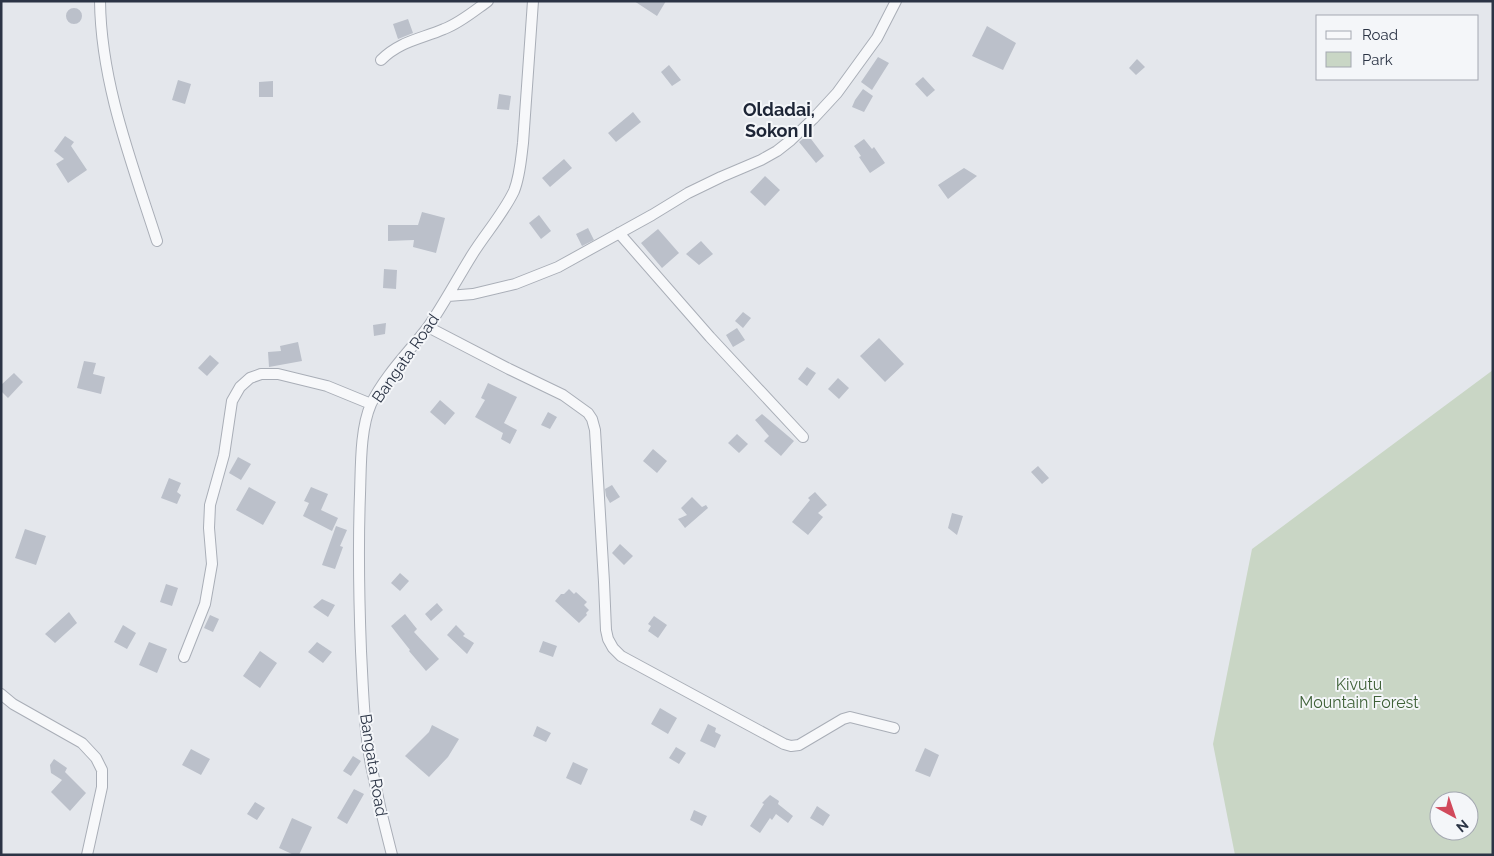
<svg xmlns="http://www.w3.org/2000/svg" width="1494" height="856" viewBox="0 0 1494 856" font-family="Raleway,sans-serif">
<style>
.green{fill:#c9d6c5;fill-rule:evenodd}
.building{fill:#bbc0ca}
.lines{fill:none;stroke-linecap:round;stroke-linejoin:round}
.street-casing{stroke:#a9aeb7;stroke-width:12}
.street{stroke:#f7f8fa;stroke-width:10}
.labels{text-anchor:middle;stroke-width:4;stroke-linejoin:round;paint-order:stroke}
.street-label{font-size:16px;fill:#2b3445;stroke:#f4f6f9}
.park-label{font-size:16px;fill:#3f6138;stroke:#f4f6f9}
.neighbourhood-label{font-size:18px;font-weight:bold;fill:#1d2536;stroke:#f4f6f9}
</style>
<rect width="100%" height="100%" fill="#e4e7ec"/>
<!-- green -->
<path class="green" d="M1493,370V855H1235L1213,744L1252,549ZM1439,801H1469V831H1439Z"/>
<!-- building -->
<path class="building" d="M634,1H666L657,16Z
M66 16a8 8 0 1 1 16 0a8 8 0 1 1-16 0Z
M408,19L413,33L398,39L393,24Z
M987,26L1016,43L1003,70L972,56Z
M878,57L889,63L872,90L861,82Z
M1137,59L1145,67L1136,75L1129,68Z
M669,65L681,80L672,86L661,72Z
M923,77L935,90L927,97L915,84Z
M178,80L191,84L185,104L172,100Z
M273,81V97H259V82Z
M863,89L873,96L864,112L852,107L855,100Z
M499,94L511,96L509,110L497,109Z
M633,112L641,122L616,142L608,133Z
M808,135L824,156L816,163L799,142Z
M65,136L74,142L71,146L87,170L68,183L56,164L64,159L54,151Z
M864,139L872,149L874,147L885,163L870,173L859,157L861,156L854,146Z
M564,159L572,168L550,187L542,178Z
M964,168L977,176L948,199L938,185Z
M765,176L780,190L765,206L750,192Z
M422,212L445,218L436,253L413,247L414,240L388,241V225H418Z
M539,215L551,231L541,239L529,223Z
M588,228L594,240L582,246L576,234Z
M658,229L679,253L662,268L641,243Z
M701,241L713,254L699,265L686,254Z
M384,269L397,270L396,289L383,288Z
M743,312L751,318L743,328L735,321Z
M386,323L385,334L374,336L373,325Z
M737,328L745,340L733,347L726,335Z
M879,338L904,364L885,382L860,356Z
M298,342L302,361L269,367L268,352L281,351L280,346Z
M210,355L219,363L207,376L198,368Z
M84,361L96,363L93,374L105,377L101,394L77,388Z
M807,367L816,373L807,386L798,379Z
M14,373L23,382L8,398L1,391V385Z
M838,378L849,388L839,399L828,389Z
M488,383L517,397L504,423L517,430L510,444L501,439L503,433L475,417L485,400L481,398Z
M440,400L455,413L445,425L430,412Z
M548,412L557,417L550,429L541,425Z
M762,414L794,441L781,456L764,441L769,436L755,420Z
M737,434L748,444L739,453L728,443Z
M653,449L667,461L657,473L643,461Z
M238,457L251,464L241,480L229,473Z
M1038,466L1049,478L1042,484L1031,472Z
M169,478L181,483L177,492L181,495L177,504L161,498Z
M612,485L620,497L610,503L606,496L605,489Z
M249,487L276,502L263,525L236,510Z
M311,487L328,494L321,510L338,518L332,531L303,516L309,503L304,501Z
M815,492L827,505L818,513L823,517L808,535L792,522L810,500L808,498Z
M692,497L702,507L706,505L708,508L685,528L678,519L687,515L681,508Z
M952,513L963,516L957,535L948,528Z
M336,526L347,530L340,546L343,547L335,569L322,565Z
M25,529L46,536L36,565L15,558Z
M620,544L633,556L624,565L612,553Z
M400,573L409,581L400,591L391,583Z
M166,584L178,588L172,606L160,602Z
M569,589L574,594L576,592L587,602L584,605L589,610L586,613L587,615L579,623L555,601L561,594H564Z
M322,599L335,605L328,617L313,607Z
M437,603L443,610L431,621L425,614Z
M69,612L77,623L55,643L45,634Z
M405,614L417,629L414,632L439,659L426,671L409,651L410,650L391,626Z
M210,615L219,619L213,632L204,628Z
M654,616L667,625L658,638L648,631L651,626L648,624Z
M123,625L136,633L127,649L114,642Z
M456,625L465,634L463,636L474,643L467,654L447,635Z
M543,641L557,646L553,657L539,652Z
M149,642L167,649L157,673L139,665Z
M317,642L332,652L323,663L308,652Z
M260,651L277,663L260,688L243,676Z
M660,708L677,718L668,734L651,724Z
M708,724L716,728L715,732L721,735L715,748L700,741Z
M432,725L459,739L448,757L429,777L405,756L429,732Z
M537,726L551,733L546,742L533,736Z
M676,747L686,753L679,764L669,758Z
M925,748L939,755L930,777L915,771Z
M191,749L210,759L201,775L182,765Z
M353,756L361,761L351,776L343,771Z
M54,759L67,768L65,772L86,793L70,811L51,792L62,780L51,773L50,765Z
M573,762L588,769L581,785L566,778Z
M354,789L364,794L347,824L337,818Z
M770,795L779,801L778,804L793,816L788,823L776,814L772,820L770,818L760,833L750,826L764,804L762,803Z
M255,802L265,808L257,820L247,814Z
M817,806L830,815L823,826L810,818Z
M694,810L707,816L702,826L690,820Z
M292,818L312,827L299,855H294L279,848Z"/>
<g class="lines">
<!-- street casing -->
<g class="street-casing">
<path id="street" d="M100,1C101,84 132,163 157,241
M381,60C400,41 421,39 444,29C460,23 474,11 488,1
M619,233L710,337L803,437
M448,296L473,294L515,284L558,267L652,215L688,193L721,177L761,160L777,151L791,140L813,119L837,93L877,38L896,1
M428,327L509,369L563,395L588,413L592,419L595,430L604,582L606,630L608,639L613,648L621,656L784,744L791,746L799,745L843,719L850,717L894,728
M184,657L205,604L212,564L209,528L210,505L224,455L232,401L240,387L250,378L261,374H278L327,386L371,404
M1,694L13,704L82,743L96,758L102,770V787L87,855
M392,855C384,825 377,795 371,765C364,728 363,689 361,651C359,599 358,547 360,494C361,467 360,429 371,404C385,375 409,352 428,327C444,304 457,279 472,255C485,234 503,214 514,191C520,176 521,159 523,143L533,1"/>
</g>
<!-- street -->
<use href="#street" class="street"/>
</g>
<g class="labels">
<!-- street labels -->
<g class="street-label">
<text transform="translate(405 358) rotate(-55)" y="6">Bangata Road</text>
<text transform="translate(374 765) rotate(81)" y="6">Bangata Road</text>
</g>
<!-- park labels -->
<g class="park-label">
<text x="1359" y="690">Kivutu<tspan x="1359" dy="18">Mountain Forest</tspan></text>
</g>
<!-- neighbourhood labels -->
<g class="neighbourhood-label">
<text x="779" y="116">Oldadai,<tspan x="779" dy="21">Sokon II</tspan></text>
</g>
</g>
<!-- border -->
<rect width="1494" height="856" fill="none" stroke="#2b3445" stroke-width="5"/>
<!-- legend -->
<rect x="1316" y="15" width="162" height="65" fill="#f4f6f9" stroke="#a4a8b1"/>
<rect x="1326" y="31" width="25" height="8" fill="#f7f8fa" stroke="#a4a8b1"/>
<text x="1362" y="40" font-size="15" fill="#2b3445">Road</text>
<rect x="1326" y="52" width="25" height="15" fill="#c9d6c5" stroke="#a4a8b1"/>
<text x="1362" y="65" font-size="15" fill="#2b3445">Park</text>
<!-- north arrow -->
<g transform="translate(1454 816) rotate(140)"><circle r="24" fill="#f4f6f9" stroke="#a4a8b1"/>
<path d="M0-4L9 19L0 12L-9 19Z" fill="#d1495b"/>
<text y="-8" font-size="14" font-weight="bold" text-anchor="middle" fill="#2b3445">N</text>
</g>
</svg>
